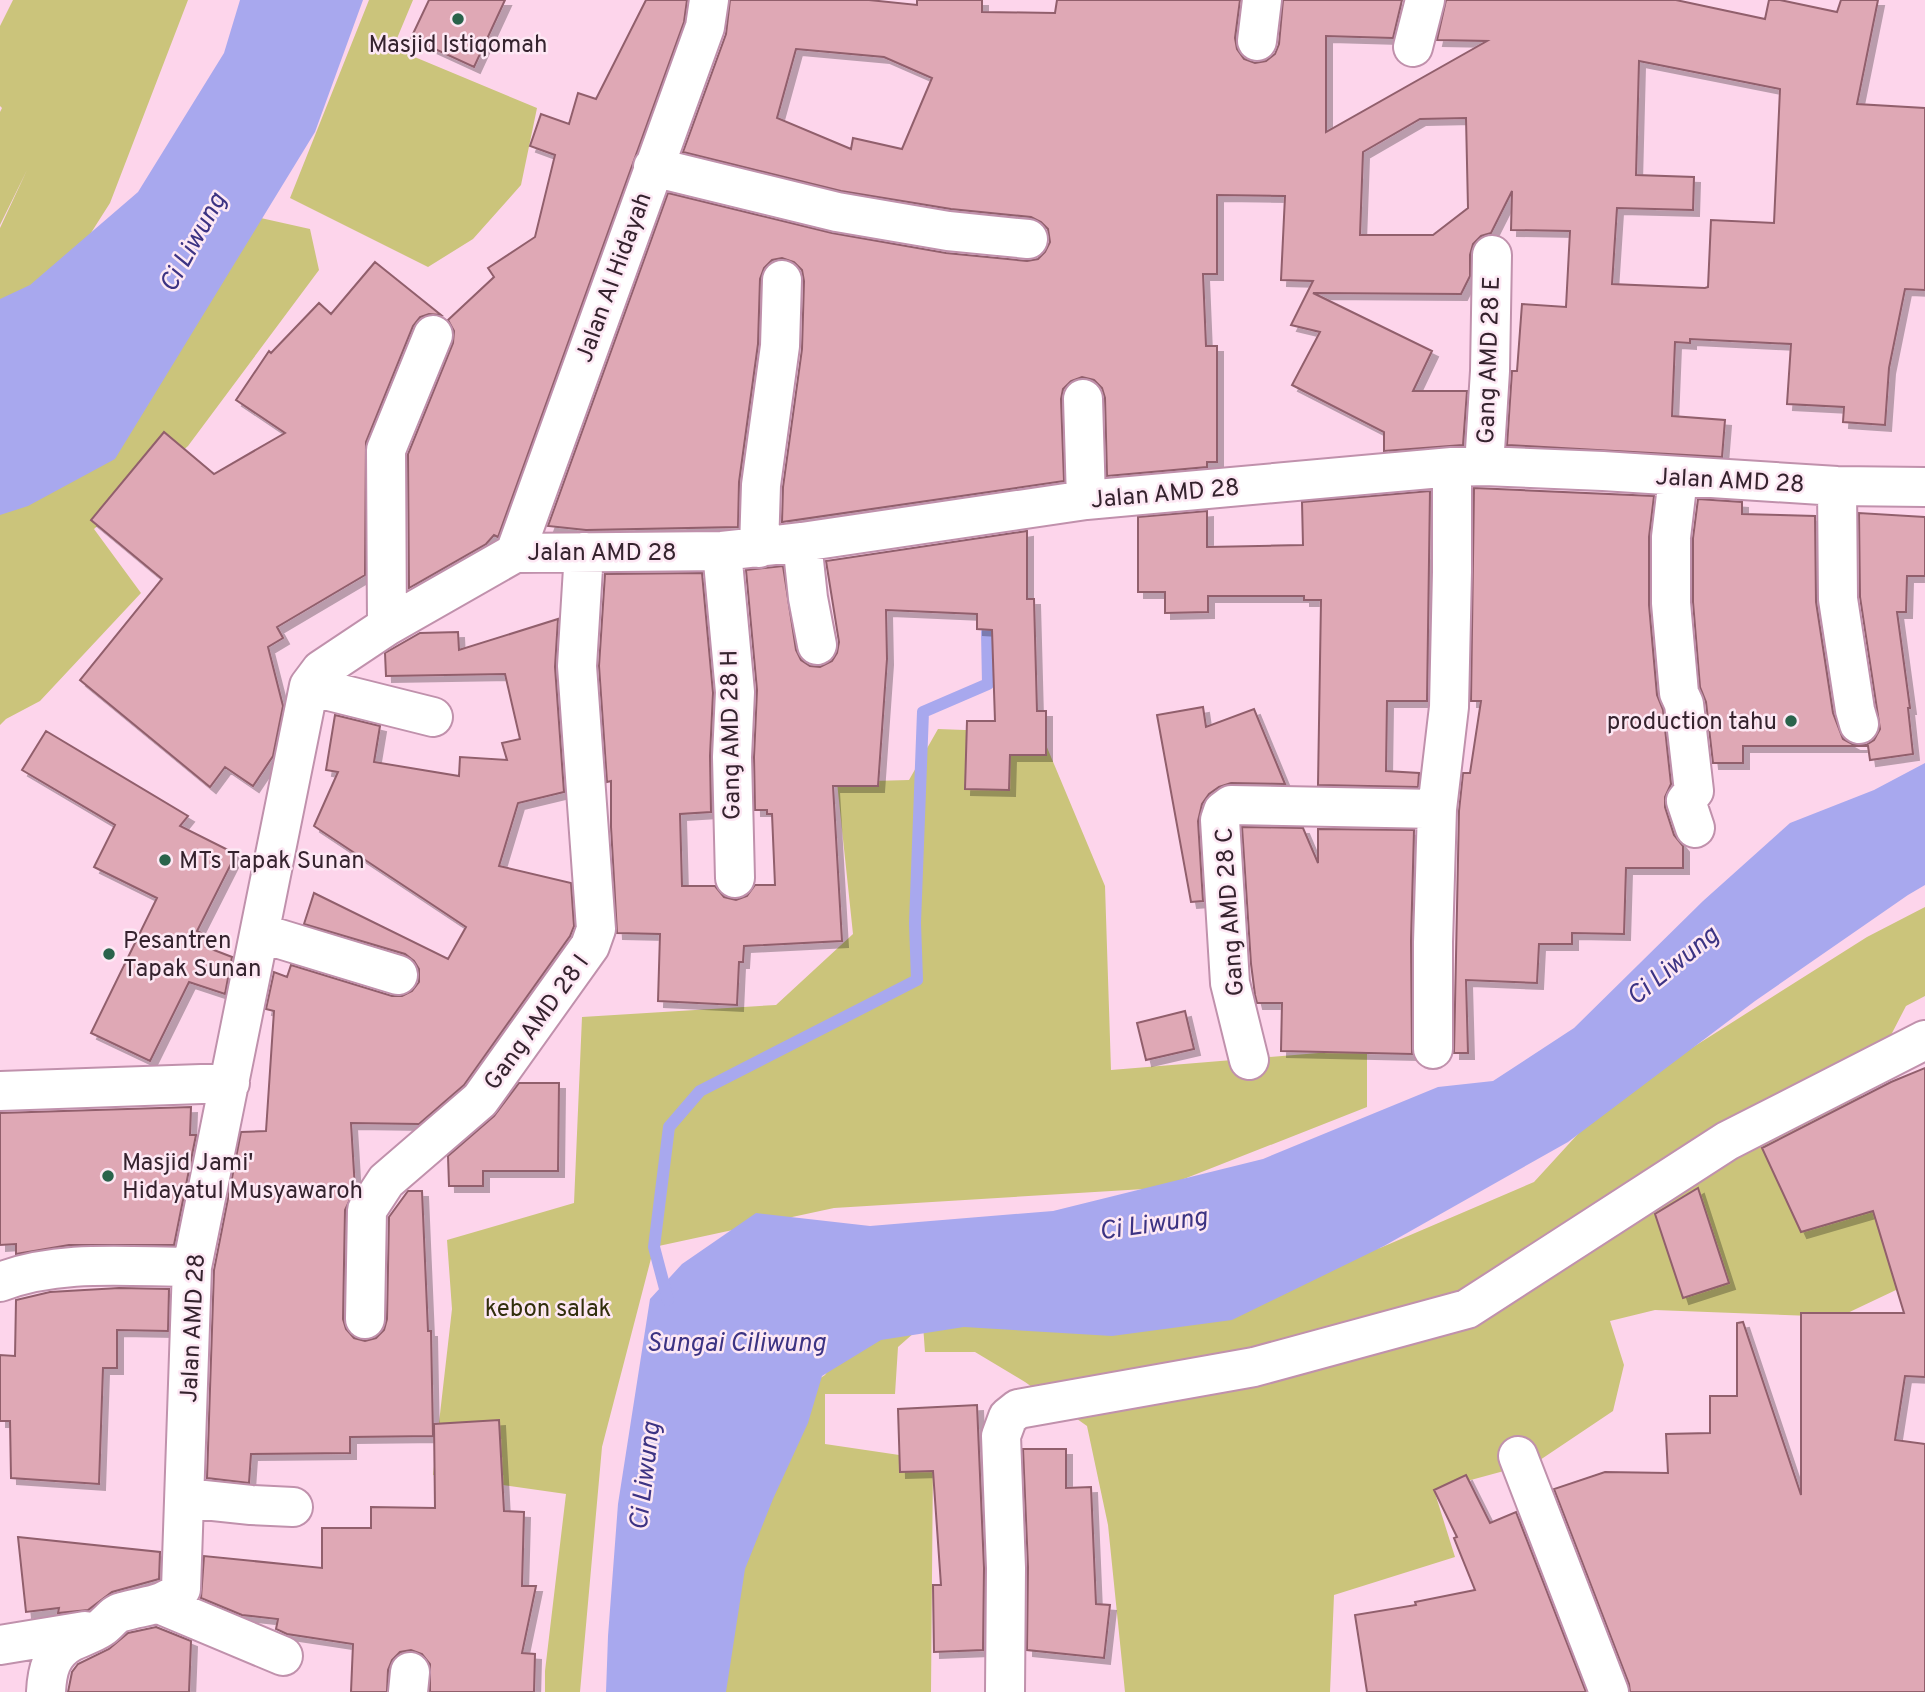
<svg xmlns="http://www.w3.org/2000/svg" width="1925" height="1692" viewBox="0 0 1925 1692" font-family="Overpass,sans-serif">
<style>
.green{fill:#cbc47b}
.water{fill:#a8a8ee}
.lines{fill:none;stroke-linecap:round;stroke-linejoin:round}
.stream{stroke:#a8a8ee;stroke-width:12}
.building{fill:#dfa8b5;stroke:#915f6c;stroke-width:2;fill-rule:evenodd;filter:url(#shadow)}
.minor-casing{stroke:#c091ac;stroke-width:42}
.minor{stroke:#fff;stroke-width:38}
.poi-dot{fill:#2a634b;stroke:#fde8f4;stroke-width:2.5}
.labels{text-anchor:middle;stroke-width:5;stroke-linejoin:round;paint-order:stroke}
.poi-label{font-size:24px;fill:#35232e;stroke:#fde8f4;text-anchor:start}
.street-label{font-size:24px;fill:#35232e;stroke:#fde8f4}
.park-label{font-size:24px;fill:#312e0b;stroke:#fde8f4}
.water-label{font-size:26px;font-style:italic;fill:#3c3383;stroke:#fde8f4}
</style>
<defs>
<filter id="shadow"><feDropShadow dx="6" dy="6" stdDeviation="0" flood-color="#0004"/></filter>
</defs>
<rect width="100%" height="100%" fill="#fdd5eb"/>
<!-- green -->
<path class="green" d="M13,0H188L110,203L54,291L0,332V228L27,170L0,225V112L2,108L0,106V26Z
M369,0H413L393,48L537,108L521,185L473,239L428,267L290,198Z
M239,213L310,229L319,270L188,446L94,529L141,593L40,701L6,719L0,725V443Z
M938,729L1041,733L1105,886L1111,1070L1367,1049V1107L1161,1188L834,1208L654,1247L602,1447L580,1692H545V1671L566,1494L433,1475L452,1309L447,1240L574,1203L582,1017L776,1005L853,934L837,782L909,780Z
M1925,907V996L1906,1006L1860,1095L1915,1281L1839,1317L1655,1310L1610,1321L1624,1365L1613,1411L1537,1462L1434,1490L1455,1557L1334,1595L1330,1692H1125L1108,1525L1087,1426L1025,1382L975,1352H925L923,1325L898,1347L895,1394H825V1444L933,1460L931,1692H724L753,1448L793,1396L825,1375L861,1325L1380,1248L1534,1182L1588,1123L1657,1070L1867,937Z"/>
<!-- water -->
<path class="water" d="M240,0H363L315,132L115,459L28,506L0,515V299L30,285L138,192L224,53Z
M1925,763V885L1908,895L1755,1001L1568,1142L1384,1246L1232,1320L1112,1336L964,1327L881,1340L822,1376L808,1423L773,1499L745,1569L726,1692H606L608,1636L618,1504L650,1299L682,1264L756,1213L870,1226L1053,1211L1263,1159L1438,1087L1493,1081L1574,1028L1703,901L1790,823L1874,790Z"/>
<g class="lines">
<!-- stream -->
<path class="stream" d="M668,1300L654,1247L669,1127L700,1091L917,980L915,923L923,712L988,684L987,632"/>
</g>
<!-- building -->
<path class="building" d="M429,0H505L474,67L411,38Z
M646,0H687L684,22L498,537L494,535L486,544L409,588L408,454L453,343L454,331L448,320L494,277L488,268L535,237L555,155L530,146L541,114L569,124L578,93L596,99Z
M730,0H869L917,5V0H982V12L1055,13L1057,0H1240L1235,38L1237,49L1244,59L1255,63L1266,61L1275,54L1279,44L1283,0H1402L1393,38L1326,36V132L1487,41L1437,40L1446,0H1676L1765,19L1769,0H1780L1837,12L1841,0H1878L1857,104L1925,108V290L1905,289L1889,368L1885,425L1843,422L1844,407L1787,404L1791,344L1690,339V343L1675,342L1672,416L1725,420L1722,457L1507,445L1512,371H1517L1522,304L1566,307L1570,231L1511,230L1512,191L1491,233L1481,236L1473,244L1470,255V276L1461,294L1313,293L1432,351L1413,391H1467L1463,445L1384,451V432L1292,385L1320,332L1291,325L1313,281L1281,280L1285,196L1217,195V274H1203L1206,346H1217V462H1207V467L1107,476L1105,398L1102,388L1094,380L1082,377L1071,381L1063,389L1061,399L1064,481L782,522L783,487L802,349L804,281L802,270L794,262L782,258L772,260L764,268L760,279L758,344L739,482L738,527L586,530L548,526L668,193L832,233L946,253L1027,261L1038,259L1045,252L1050,242L1048,229L1041,222L1031,217L951,209L841,191L683,152L726,34ZM796,49L884,57L932,78L902,149L853,138L851,149L777,118ZM1639,61L1780,89L1774,223L1711,220L1708,287L1705,288L1612,284L1617,208L1693,210L1694,177L1636,175ZM1466,118L1468,208L1433,235H1360L1363,152L1420,119Z
M375,262L441,315L429,314L420,317L413,326L366,442L365,575L277,627L283,638L268,647L283,706L273,756L253,786L225,767L210,787L80,680L162,579L91,520L164,432L214,474L285,433L236,400L269,351L271,353L319,303L331,314Z
M1474,488L1654,496L1649,537V605L1657,695L1663,710L1671,784L1665,797V807L1674,835L1683,846V868H1626L1624,934L1572,933V944H1539L1537,983L1466,980L1468,1053H1454L1459,811L1463,773H1470L1481,701H1471Z
M1430,491L1427,701H1387L1386,771L1419,773L1418,787L1318,785L1321,600H1304V596H1208V612L1165,613V592H1138V517L1207,511V547L1303,545L1302,502Z
M1698,499L1742,502V514L1815,516L1816,602L1833,713L1843,739L1854,745H1866L1874,740L1880,729L1860,597L1859,513L1925,517V576H1907L1906,612H1897L1910,708H1908L1913,754L1870,760L1868,746H1743V763H1713L1706,702L1700,687L1693,602V538Z
M1027,531V599H1034L1037,711H1046V755H1010L1009,790L965,789L967,721H995L992,630L977,629V614L886,610L887,659L878,786H833L842,941L744,946L743,962H739L737,1005L658,1001L660,934L617,933L611,827V781L607,782L599,666L605,574L702,573L713,693L710,756L711,812L680,814L682,886H715L724,897L736,900L747,896L755,885H775L772,814H767V810H755L754,757L757,690L746,570L783,566L796,650L801,660L810,666L820,667L832,661L837,653L839,642L826,561Z
M558,619L555,667L564,792L518,803L499,866L571,883L574,926L570,936L464,1085L419,1124L351,1123L355,1189L345,1210L343,1319L346,1329L354,1338L365,1341L376,1338L384,1330L387,1319L389,1217L408,1191H422L428,1331H431L433,1436L350,1437V1453L251,1454L249,1483L207,1478L214,1270L241,1132L266,1131L274,1011L266,1009L274,972L287,977L291,965L392,996H402L412,991L419,982V969L414,961L405,954L304,924L314,893L448,959L466,927L314,826L338,772L326,770L335,715L380,726L374,762L459,776L460,757L507,760L502,743L520,739L505,674L386,676L385,653L420,633L458,632L459,650Z
M1203,707L1206,727L1254,709L1285,784L1231,783L1219,787L1209,794L1202,804L1198,821L1203,901L1191,902L1157,715Z
M46,731L188,816L180,826L236,854L197,931L211,938L206,947L232,957L225,994L189,982L150,1061L91,1033L157,898L94,867L115,825L22,770Z
M1242,827L1303,828L1318,863V829L1414,830L1411,941L1412,1054L1281,1051L1282,1003H1257L1255,995L1251,964Z
M1185,1011L1194,1049L1146,1060L1137,1023Z
M1925,1068V1377L1905,1376L1895,1440L1925,1444V1692H1630L1629,1684L1554,1489L1605,1472L1668,1473L1666,1434L1710,1433V1396H1737V1323L1743,1322L1801,1495V1313H1904L1873,1211L1801,1232L1762,1148L1891,1082Z
M519,1083H559L558,1171H483V1186H449L448,1156L494,1116Z
M191,1107L190,1135H196L174,1245H69L16,1254V1244L0,1245V1113Z
M1698,1188L1729,1283L1683,1298L1655,1214Z
M119,1288L169,1289L168,1331L117,1330V1368H103L99,1484L11,1478L10,1421H0V1355L15,1356L16,1300L50,1292Z
M977,1405L984,1568L983,1650L934,1652L933,1585H941L933,1471L900,1472L898,1409Z
M499,1420L504,1511L524,1512L522,1586H536L522,1653L535,1654L534,1692H430V1664L422,1654L411,1650L400,1652L392,1660L388,1670L387,1692H351L353,1644L287,1634L276,1629L278,1619L242,1615L201,1598L204,1556L322,1568V1528H371V1507L435,1508L434,1424Z
M1023,1449H1066V1488L1091,1487L1096,1604L1110,1605L1104,1658L1027,1650L1028,1567Z
M1466,1475L1490,1523L1516,1512L1586,1692H1367L1355,1615L1416,1605L1415,1602L1475,1590L1454,1538L1457,1537L1434,1490Z
M18,1537L160,1552L159,1579L112,1592L88,1610L58,1613L59,1608L26,1612Z
M156,1627L191,1641L189,1692H68L72,1672L78,1664L109,1649L128,1633Z"/>
<g class="lines">
<!-- minor casing -->
<g class="minor-casing">
<path id="minor" d="M1257,41L1262,0
M1413,47L1425,0
M653,167L837,212L948,231L1028,239
M1083,399L1086,500
M1484,466L1490,371L1492,255
M1678,478L1671,537V603L1679,693L1684,704L1694,791L1686,801L1695,828
M1837,486L1838,599L1855,710L1859,724
M802,542L808,598L817,645
M759,548L761,485L780,346L782,280
M722,551L735,692L732,757L735,878
M515,553L705,27L709,0
M387,626L386,450L433,335
M309,686L433,717
M260,933L398,975
M1433,1049V942L1437,809L1449,707L1452,572V467
M1249,1060L1230,983L1220,820L1223,811L1231,805L1437,809
M0,1091L230,1083
M0,1282C60,1259 129,1267 192,1267
M365,1319L367,1210L386,1181L480,1100L590,946L596,929L577,666L584,552
M1518,1456L1609,1692
M185,1498L251,1505L293,1507
M159,1604L283,1656
M0,1645L85,1631
M46,1692C47,1671 51,1653 71,1642C81,1637 92,1634 101,1628C109,1623 113,1614 122,1612C145,1605 164,1607 181,1589L192,1267L309,686L321,670L387,626L515,553L722,551L802,542L1086,500L1452,467L1484,466L1603,471L1837,486L1925,487
M408,1692L410,1672
M1005,1692L1006,1568L1001,1436L1008,1417L1018,1409L1254,1367L1467,1309L1727,1141L1925,1040"/>
</g>
<!-- minor -->
<use href="#minor" class="minor"/>
</g>
<!-- markers -->
<g class="poi-dot">
<circle cx="458" cy="19" r="7"/>
<circle cx="1791" cy="721" r="7"/>
<circle cx="165" cy="860" r="7"/>
<circle cx="109" cy="954" r="7"/>
<circle cx="108" cy="1176" r="7"/>
</g>
<g class="labels">
<!-- poi labels -->
<g class="poi-label">
<text x="458" y="52" text-anchor="middle">Masjid Istiqomah</text>
<text x="1777" y="729" text-anchor="end">production tahu</text>
<text x="179" y="868">MTs Tapak Sunan</text>
<text x="123" y="948">Pesantren<tspan x="123" dy="28">Tapak Sunan</tspan></text>
<text x="122" y="1170">Masjid Jami'<tspan x="122" dy="28">Hidayatul Musyawaroh</tspan></text>
</g>
<!-- street labels -->
<g class="street-label">
<text transform="translate(613 277) rotate(-70)" y="8">Jalan Al Hidayah</text>
<text transform="translate(1488 360) rotate(-88)" y="8">Gang AMD 28 E</text>
<text transform="translate(1730 480) rotate(3)" y="8">Jalan AMD 28</text>
<text transform="translate(1165 493) rotate(-5)" y="8">Jalan AMD 28</text>
<text x="602" y="560">Jalan AMD 28</text>
<text transform="translate(730 735) rotate(-91)" y="8">Gang AMD 28 H</text>
<text transform="translate(1229 912) rotate(-94)" y="8">Gang AMD 28 C</text>
<text transform="translate(536 1022) rotate(-54)" y="8">Gang AMD 28 I</text>
<text transform="translate(192 1328) rotate(-87)" y="8">Jalan AMD 28</text>
</g>
<!-- park labels -->
<g class="park-label">
<text x="548" y="1316">kebon salak</text>
</g>
<!-- water labels -->
<g class="water-label">
<text transform="translate(192 242) rotate(-61)" y="9">Ci Liwung</text>
<text transform="translate(1672 965) rotate(-39)" y="9">Ci Liwung</text>
<text transform="translate(1153 1223) rotate(-8)" y="9">Ci Liwung</text>
<text x="736" y="1351">Sungai Ciliwung</text>
<text transform="translate(644 1476) rotate(-83)" y="9">Ci Liwung</text>
</g>
</g>
</svg>
